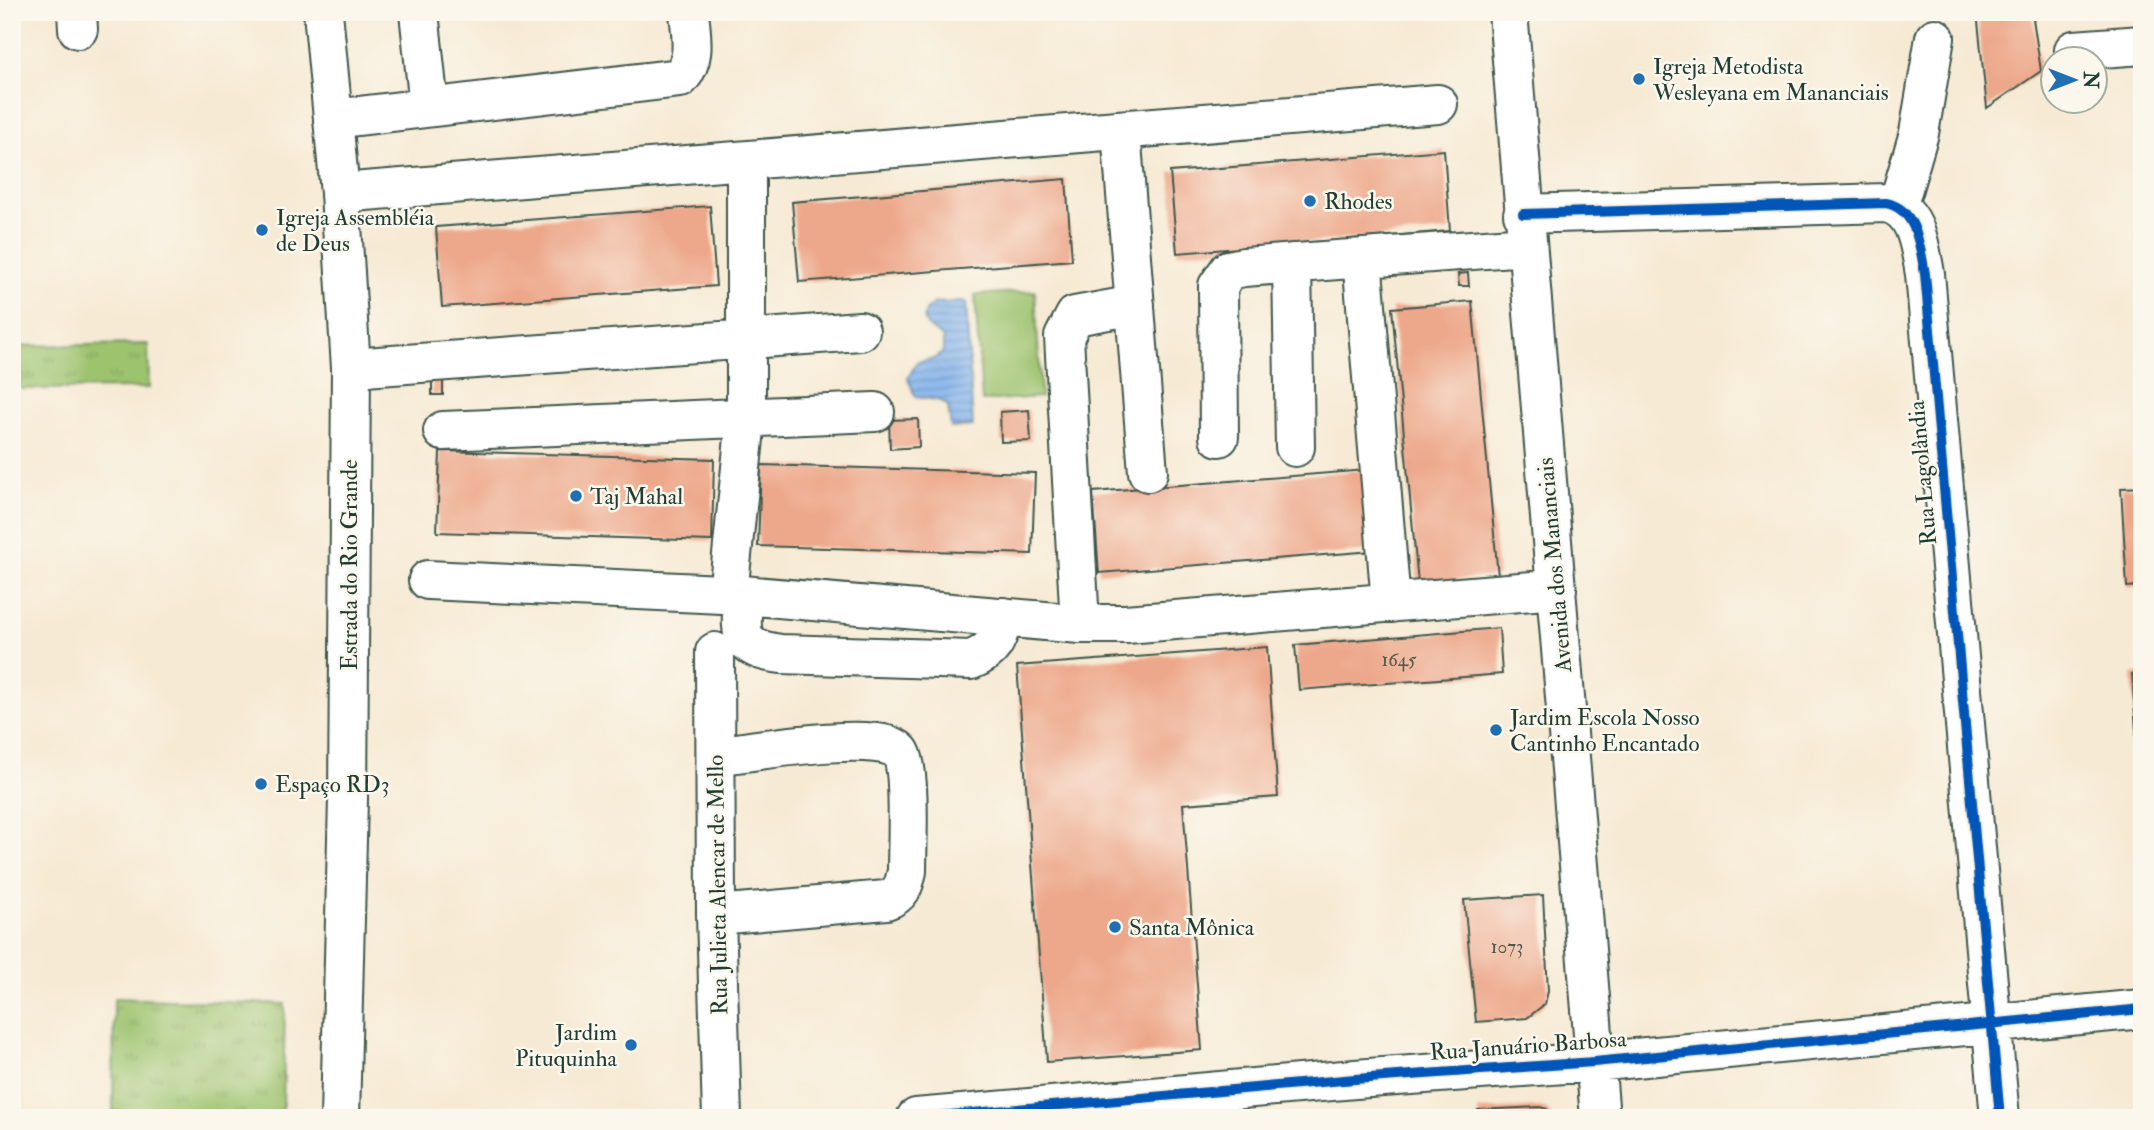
<svg xmlns="http://www.w3.org/2000/svg" width="2154" height="1130" viewBox="0 0 2154 1130" font-family="'IM FELL Double Pica',serif">
<style>
.grass{fill:url(#grass-tufts);stroke:#5e8051;stroke-width:2}
.pitch{fill:#9dc36e;stroke:#5e8051;stroke-width:2}
.water{fill:url(#water-rules);stroke:#507890;stroke-width:2}
.building{fill:#eda78a}
.lines{fill:none;stroke-linecap:round;stroke-linejoin:round}
.minor-casing{stroke:#3f574c;stroke-width:42}
.major-casing{stroke:#3f574c;stroke-width:42}
.minor{stroke:#fff;stroke-width:38}
.major{stroke:#fff;stroke-width:38}
.cycleway-casing{stroke:#fbf7ec;stroke-width:15}
.cycleway{stroke:#0057b8;stroke-width:10}
.poi-dot{fill:#1f6fb2;stroke:#fbf7ec;stroke-width:2.5}
.labels{text-anchor:middle;stroke-width:5;stroke-linejoin:round;paint-order:stroke}
.number-label{font-size:19px;fill:#52584a}
.poi-label{font-size:23px;fill:#1f3d34;stroke:#fbf7ec;text-anchor:start}
.street-label{font-size:23px;fill:#1f3d34;stroke:#fbf7ec}
</style>
<defs>
<pattern id="grass-tufts" width="24" height="20" patternUnits="userSpaceOnUse" patternTransform="scale(1.75)"><rect width="24" height="20" fill="#9dc36e"/><path d="M3 7l-1-3M5 7V3M7 7l1-3M15 17l-1-3M17 17v-4M19 17l1-3" fill="none" stroke="#7fa05b"/></pattern>
<pattern id="water-rules" width="6" height="5" patternUnits="userSpaceOnUse" patternTransform="scale(1.75)"><rect width="6" height="5" fill="#82b2ed"/><path d="M0 2.5h6" fill="none" stroke="#6a92c1"/></pattern>
</defs>
<rect width="100%" height="100%" fill="#fbf7ec"/>
<filter id="ink" filterUnits="userSpaceOnUse"><feTurbulence type="fractalNoise" baseFrequency=".0143" numOctaves="2"/><feDisplacementMap in="SourceGraphic" scale="14" xChannelSelector="R" yChannelSelector="G"/><feConvolveMatrix kernelMatrix="1 2 1 2 8 2 1 2 1" color-interpolation-filters="sRGB"/></filter>
<filter id="wash" filterUnits="userSpaceOnUse"><feTurbulence type="fractalNoise" baseFrequency=".00686" numOctaves="4" result="noise"/><feDisplacementMap in="SourceGraphic" scale="28" xChannelSelector="R" yChannelSelector="G"/><feGaussianBlur stdDeviation="1.57" result="paint"/><feColorMatrix in="noise" values="0 0 0 0 0 0 0 0 0 0 0 0 0 0 0 0 0 1.4 0 .05"/><feComposite in="paint" operator="in"/></filter>
<g filter="url(#wash)">
<rect width="100%" height="100%" fill="#f6ead4"/>
<!-- grass -->
<path class="grass" d="M148,344L149,388L20,389L19,346Z
M114,998L285,1004L283,1111L280,1118H113Z"/>
<!-- pitch -->
<path class="pitch" d="M1035,291L1041,397L982,401L975,295Z"/>
<!-- water -->
<path class="water" d="M966,302L973,426L951,428L948,406L941,401L915,396L908,378L917,362L936,358L943,352V338C933,329 918,325 927,309L935,303Z"/>
<g id="blocks">
<!-- building -->
<path class="building" d="M1977,12H2032L2041,71L1987,108Z
M1444,150L1450,231L1177,253L1170,172Z
M1066,179L1072,260L799,282L792,202Z
M710,206L716,286L442,307L436,227Z
M1468,273L1469,286H1459L1458,274Z
M1472,301L1498,576L1418,583L1392,308Z
M432,380H443V395H432Z
M1029,410L1031,441L1001,442L1000,412Z
M918,419L919,447L890,449L889,420Z
M440,451L714,459L712,541L437,532Z
M761,465L1035,473L1032,554L758,546Z
M1366,470L1373,551L1099,573L1093,492Z
M2142,487V586L2127,587L2121,488Z
M1499,628L1502,674L1299,690L1295,645Z
M1267,647L1278,797L1183,804L1202,1050L1047,1062L1017,666Z
M2142,673V773H2139L2132,674Z
M1543,895L1548,991L1545,1004L1527,1018L1476,1022L1464,900Z
M1540,1107L1547,1109L1552,1118H1479L1478,1110Z"/>
</g>
</g>
<g filter="url(#ink)">
<use href="#blocks" fill-opacity="0" stroke="#3f574c" stroke-width="2"/>
<g class="lines">
<!-- minor casing -->
<g class="minor-casing">
<path id="minor" d="M77,12L78,29
M419,12L429,107
M1508,12L1600,1118
M2074,50L2142,45
M333,119L680,78C697,59 691,36 689,12
M1121,131L1148,472
M340,193L1438,104
M1898,205L1919,133L1935,38
M1523,214L1886,203C1917,209 1920,247 1925,274L2000,1118
M1362,258L1391,603
M1292,263L1295,447
M351,368L860,331
M443,431L875,412
M1219,437L1218,286L1229,270L1244,267L1526,246
M428,580L743,595L1080,624H1126L1557,589
M728,594L746,419V162
M743,595C741,634 736,648 781,654L971,660C994,651 997,640 1004,617
M1080,624L1064,337L1075,316L1135,305
M715,652L716,915L722,1118
M716,756C746,752 887,728 901,753C911,771 907,847 907,871C904,886 901,895 886,900L716,915
M916,1118L1355,1079L1594,1062L2142,1009"/>
</g>
<!-- major casing -->
<g class="major-casing">
<path id="major" d="M323,12L340,193L351,368L348,799L340,1118"/>
</g>
<!-- minor -->
<use href="#minor" class="minor"/>
<!-- major -->
<use href="#major" class="major"/>
<!-- cycleway casing -->
<g class="cycleway-casing">
<path id="cycleway" d="M1523,214L1886,203C1917,209 1920,247 1925,274L2000,1118
M916,1118L1355,1079L1594,1062L2142,1009"/>
</g>
<!-- cycleway -->
<use href="#cycleway" class="cycleway"/>
</g>
</g>
<!-- markers -->
<g class="poi-dot">
<circle cx="1639" cy="79" r="7"/>
<circle cx="1310" cy="201" r="7"/>
<circle cx="262" cy="230" r="7"/>
<circle cx="576" cy="496" r="7"/>
<circle cx="1496" cy="730" r="7"/>
<circle cx="261" cy="784" r="7"/>
<circle cx="1115" cy="927" r="7"/>
<circle cx="631" cy="1045" r="7"/>
</g>
<g class="labels">
<!-- number labels -->
<g class="number-label">
<text x="1399" y="666">1645</text>
<text x="1507" y="953">1073</text>
</g>
<!-- poi labels -->
<g class="poi-label">
<text x="1653" y="74">Igreja Metodista<tspan x="1653" dy="26">Wesleyana em Mananciais</tspan></text>
<text x="1324" y="209">Rhodes</text>
<text x="276" y="225">Igreja Assembléia<tspan x="276" dy="26">de Deus</tspan></text>
<text x="590" y="504">Taj Mahal</text>
<text x="1510" y="725">Jardim Escola Nosso<tspan x="1510" dy="26">Cantinho Encantado</tspan></text>
<text x="275" y="792">Espaço RD3</text>
<text x="1129" y="935">Santa Mônica</text>
<text x="617" y="1040" text-anchor="end">Jardim<tspan x="617" dy="26">Pituquinha</tspan></text>
</g>
<!-- street labels -->
<g class="street-label">
<text transform="translate(1922 473) rotate(-95)" y="8">Rua Lagolândia</text>
<text transform="translate(349 565) rotate(-90)" y="8">Estrada do Rio Grande</text>
<text transform="translate(1554 565) rotate(-95)" y="8">Avenida dos Mananciais</text>
<text transform="translate(717 885) rotate(-91)" y="8">Rua Julieta Alencar de Mello</text>
<text transform="translate(1528 1045) rotate(-4)" y="8">Rua Januário Barbosa</text>
</g>
</g>
<!-- margin -->
<rect width="2154" height="1130" fill="none" stroke="#fbf7ec" stroke-width="42"/>
<!-- north arrow -->
<g transform="translate(2074 80) rotate(90)"><circle r="33" fill="#fbf7ec" stroke="#a3ada2" stroke-width="2"/>
<path d="M0-5L12 26L0 18L-12 26Z" fill="#1f6fb2"/>
<text y="-10" font-size="19" font-weight="bold" text-anchor="middle" fill="#1f3d34">N</text>
</g>
</svg>
